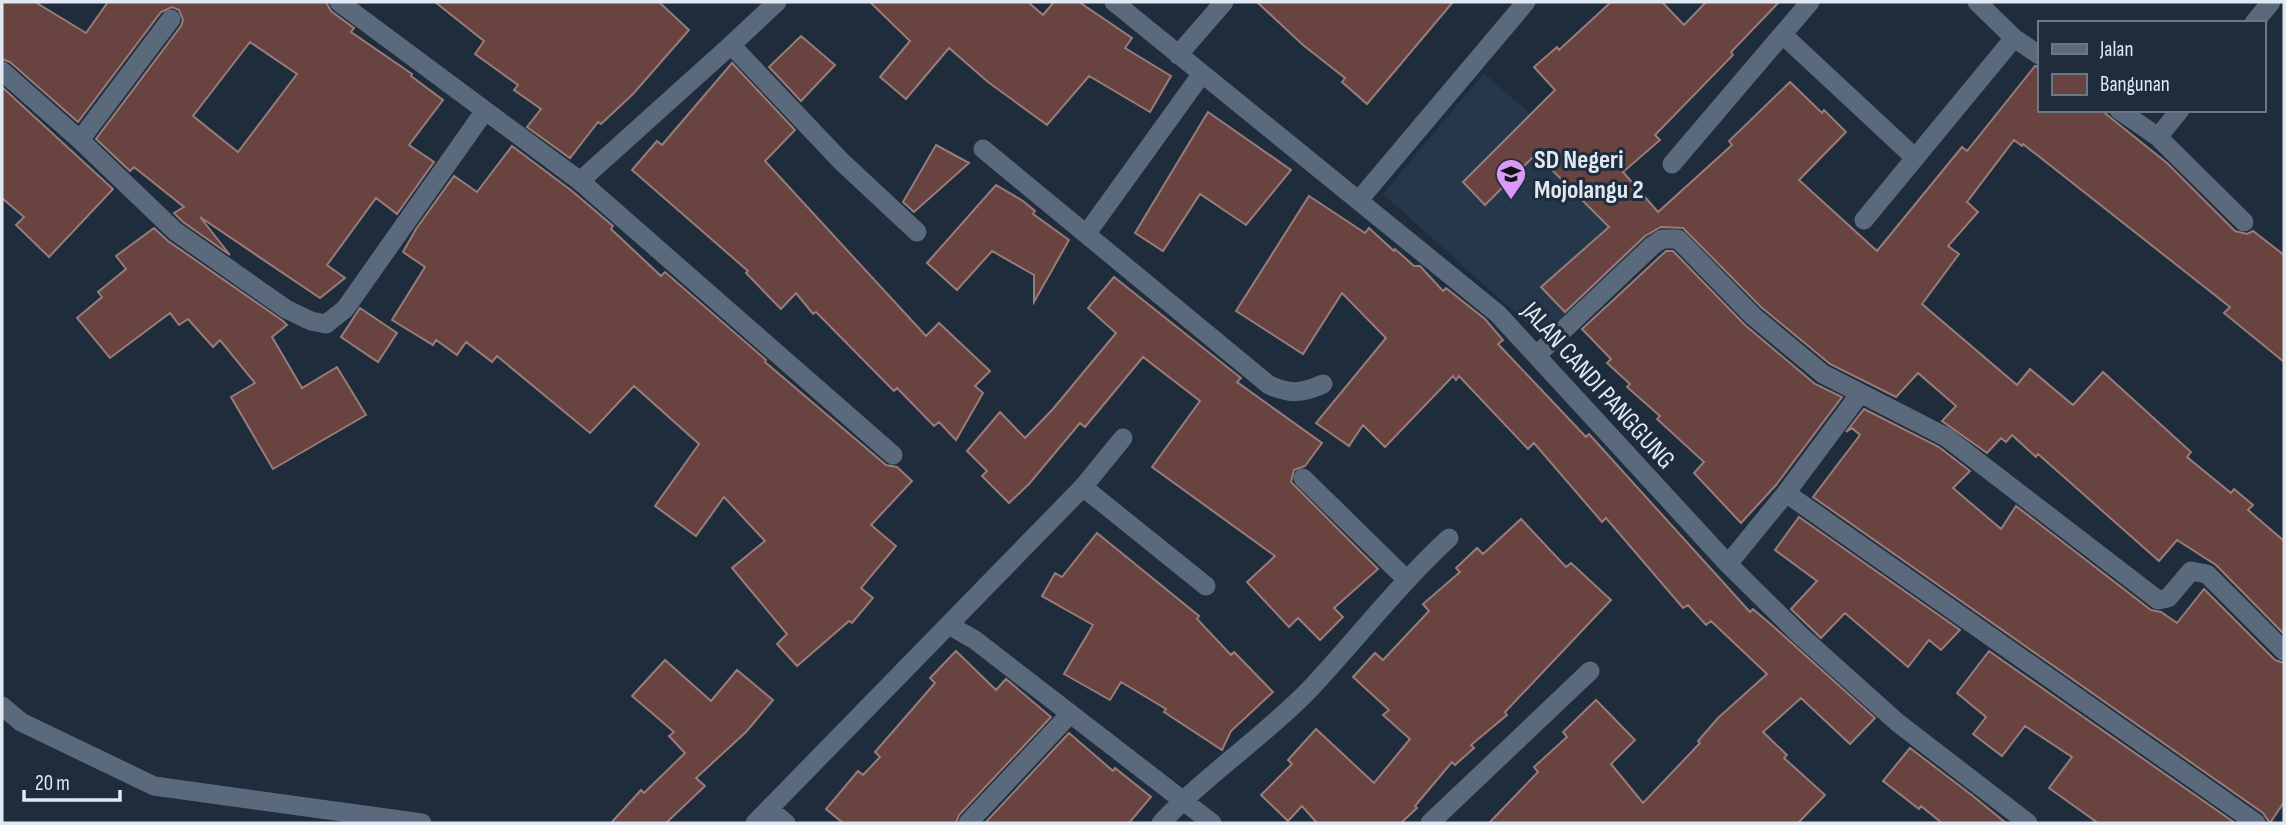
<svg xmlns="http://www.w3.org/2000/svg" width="2286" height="825" viewBox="0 0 2286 825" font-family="'Sofia Sans Condensed',sans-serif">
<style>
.built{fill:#24374b}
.building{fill:#68433f;stroke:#987c79;stroke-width:2;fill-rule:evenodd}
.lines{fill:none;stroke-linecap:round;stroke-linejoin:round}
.minor{stroke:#5a6a7c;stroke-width:19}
.tertiary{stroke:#5a6a7c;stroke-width:19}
.secondary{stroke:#5a6a7c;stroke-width:19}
.labels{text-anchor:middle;stroke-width:6;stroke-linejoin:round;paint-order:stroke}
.poi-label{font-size:26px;font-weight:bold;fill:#dfe8f3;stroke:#1e2c3c;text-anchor:start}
.street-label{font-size:26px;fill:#dfe8f3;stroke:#1e2c3c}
</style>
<rect width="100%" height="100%" fill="#1e2c3c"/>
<!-- built -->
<path class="built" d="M1484,73L1660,228L1542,337L1383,194Z"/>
<!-- building -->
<path class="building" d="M2,2H35L86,33L108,2H326L331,11L354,28L351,32L412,74L411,76L443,100L409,145L434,162L397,214L376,198L327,265L345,278L320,298L200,217L230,255L183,222L174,213L184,207L134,167L130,171L96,139L181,26L183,20L179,10L172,7L161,12L78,122L10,62L2,59ZM250,42L297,74L238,152L193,116Z
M435,2H659L689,30L633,94L601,124L598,122L570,158L527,127L541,109L514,90L518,85L475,54L484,41Z
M870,2H1028L1043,15L1054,2H1079L1132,38L1125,48L1171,76L1150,112L1089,76L1047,125L988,82L949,48L906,99L880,77L910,41Z
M1257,2H1453L1367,104L1342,82L1345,78L1303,45Z
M1611,2H1662L1684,25L1706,2H1779L1731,52L1733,55L1655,135L1660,140L1623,172L1658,212L1732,145L1729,141L1790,82L1822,113L1824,110L1846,132L1799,180L1877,251L1962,147L1967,151L2035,66L2039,67V110H2101L2167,163L2235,231L2247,234L2253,231L2284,255V362L2224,313L2230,307L2023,144L2022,146L2014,140L1967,202L1978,212L1948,246L1959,254L1922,304L2017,385L2030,369L2073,405L2103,372L2191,452L2187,457L2231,493L2234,489L2253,505L2248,510L2284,541V634L2216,565L2177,540L2159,561L2038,454L2036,457L2012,435L2006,442L2001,438L1987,453L1942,421L1956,406L1918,373L1896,397L1830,364L1761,307L1683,228L1661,227L1645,236L1565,312L1541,287L1609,227L1536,154L1485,205L1463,182L1555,90L1534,67L1557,47L1559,50Z
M801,36L835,65L801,101L769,67Z
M732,63L795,130L765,161L926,336L939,323L990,371L975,386L983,393L956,440L939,422L934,426L897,388L894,391L816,312L813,314L796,293L781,309L746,273L748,271L632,170L657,141L662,145Z
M2,87L113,189L49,257L16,225L24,217L2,198Z
M1208,112L1291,170L1246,225L1200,194L1163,251L1135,233Z
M936,145L969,163L914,212L903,202Z
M512,146L572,191L613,226L611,229L661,276L665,272L766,360L765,362L886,465L897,467L912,481L871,525L896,546L861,588L873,598L852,623L849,621L797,666L777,644L787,634L732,568L765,541L724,497L696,536L655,506L699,444L634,386L590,433L497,356L492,362L466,342L457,355L436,340L433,345L392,320L425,267L403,252L416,229L454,176L477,192Z
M996,185L1023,201L1035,211L1033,214L1069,240L1034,302V275L992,251L957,290L927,263Z
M1309,196L1365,233L1369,228L1394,251L1395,249L1414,266H1420L1443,291L1446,288L1485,319L1503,340L1498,344L1586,437L1589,434L1750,612L1753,609L1774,627L1875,718L1850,744L1801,698L1763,732L1787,755L1784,758L1825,795L1798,823H1489L1538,772L1534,767L1567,737L1563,732L1596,700L1635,740L1611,764L1643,803L1700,743L1698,741L1718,718L1767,674L1711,621L1706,625L1688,605L1683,608L1606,518L1602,522L1534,443L1528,449L1459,376L1456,380L1453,376L1385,447L1363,425L1349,446L1316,423L1386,338L1342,293L1303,354L1236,311Z
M154,228L168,241L283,321L287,325L272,337L302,388L337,367L366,415L273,469L231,397L255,383L220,340L213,347L188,319L179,325L170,313L110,358L77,318L102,297L98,292L126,269L116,256Z
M1666,251H1673L1745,325L1815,384L1842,397L1776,485L1741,523L1694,473L1704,462L1657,419L1660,416L1627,387L1630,384L1607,363L1611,359L1582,329Z
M1114,277L1241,378L1237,382L1322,443L1305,466L1294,470L1291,482L1378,569L1334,608L1343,617L1320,640L1298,618L1289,627L1247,582L1275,556L1152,467L1200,401L1143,357L1085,427L1080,423L1029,484L1009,503L982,476L987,471L967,451L1000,412L1025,438L1053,409L1116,333L1088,308Z
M360,308L397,333L378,362L341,337Z
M1864,409L1939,447L1970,471L1953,488L2001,529L2016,506L2151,610L2161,612L2177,623L2204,589L2275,660L2284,663V802L2270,823L2263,813L1813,497L1860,435L1852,428L1846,432Z
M1799,517L1960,630L1941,650L1929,640L1908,667L1845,613L1821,638L1791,609L1817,581L1775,550Z
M1521,519L1566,567L1571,563L1611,600L1505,712L1507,715L1471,745L1474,748L1455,765L1452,762L1415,806L1417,808L1401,823H1317L1302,806L1288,821L1261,795L1292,764L1288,760L1316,729L1374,783L1410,739L1383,715L1389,710L1353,677L1375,653L1383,660L1429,611L1423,604L1460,572L1456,568L1477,548L1483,554Z
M1097,533L1199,616L1197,619L1231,655L1234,652L1273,692L1231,731L1222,750L1164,712L1166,709L1121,682L1110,700L1064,674L1093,625L1042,596L1055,573L1062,577Z
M956,651L996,690L1006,679L1051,717L959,815L956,823H843L826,809L858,771L863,775L880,757L875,752L935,683L930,678Z
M1989,651L2235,823H2098L2049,788L2072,757L2025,726L2002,756L1973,734L1986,717L1957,693Z
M665,660L711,701L737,670L773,700L746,732L696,778L705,786L666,823H611L641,790L644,793L685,753L669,736L674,732L632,696Z
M1069,733L1113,771L1115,768L1151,797L1129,823H985Z
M1910,748L1973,796L2006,823H1942L1921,806L1919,809L1883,781Z"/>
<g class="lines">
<!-- minor -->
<path class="minor" d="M777,2L731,45L841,161L917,232
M1977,2L2014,38L2039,55
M2254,23L2271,2
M1783,35L1913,156
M1178,55L1224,2
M2,71L80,140L175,231L286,309L311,321L326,324L345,309L484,112
M2119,110L2158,137L2180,110
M2158,137L2244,222
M80,140L171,19
M983,149L1269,385C1290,394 1301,394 1323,384
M1672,164L1810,2
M580,181L893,455
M1359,200L1526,2
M1864,220L2014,38
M1087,233L1201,75
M1538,354L1652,246L1662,239H1678L1753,316L1823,374L1946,437L2158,600L2168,598L2191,571L2207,574L2284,651
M1303,478L1405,578
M1083,487L1206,586
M1786,493L2256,823
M1728,564L1786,493L1859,395
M949,625L975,640L1212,823
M2,706L21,722L154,786L422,823
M769,809L786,823
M755,823L1083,487L1123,438
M968,823L1070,714
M1161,823C1206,775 1262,738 1308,691C1356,640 1396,587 1449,538
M1430,823L1590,671"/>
<!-- tertiary -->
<path class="tertiary" d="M339,2L580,181L731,45"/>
<!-- secondary -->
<path class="secondary" d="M1114,2L1498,314L1728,564L1801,636L1898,723L2028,823"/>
</g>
<!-- icons -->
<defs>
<g id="school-pin" transform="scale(1.575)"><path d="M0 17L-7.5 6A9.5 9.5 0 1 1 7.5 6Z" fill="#d99af7" stroke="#1e2c3c"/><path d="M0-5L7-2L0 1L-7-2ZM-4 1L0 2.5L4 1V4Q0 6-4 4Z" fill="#111"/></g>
</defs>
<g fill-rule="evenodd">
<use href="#school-pin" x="1511" y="174"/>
</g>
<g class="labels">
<!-- poi labels -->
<g class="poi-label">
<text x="1534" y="168">SD Negeri<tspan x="1534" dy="30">Mojolangu 2</tspan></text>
</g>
<!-- street labels -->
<g class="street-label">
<text transform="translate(1599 385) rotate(48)" y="9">JALAN CANDI PANGGUNG</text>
</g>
</g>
<!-- border -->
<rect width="2286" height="825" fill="none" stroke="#dfe8f3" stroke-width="7"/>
<!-- legend -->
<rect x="2038" y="21" width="228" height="91" fill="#1e2c3c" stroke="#6b7785" stroke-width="2"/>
<rect x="2052" y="44" width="35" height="10" fill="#5a6a7c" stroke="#6b7785" stroke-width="2"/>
<text x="2100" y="56" font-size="21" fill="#dfe8f3">Jalan</text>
<rect x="2052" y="74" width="35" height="21" fill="#68433f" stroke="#6b7785" stroke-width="2"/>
<text x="2100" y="91" font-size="21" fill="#dfe8f3">Bangunan</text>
<!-- scale -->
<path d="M24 790v10h96v-10" fill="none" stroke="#dfe8f3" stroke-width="3.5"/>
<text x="35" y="790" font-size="21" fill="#dfe8f3" stroke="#1e2c3c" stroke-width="5" paint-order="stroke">20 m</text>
</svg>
